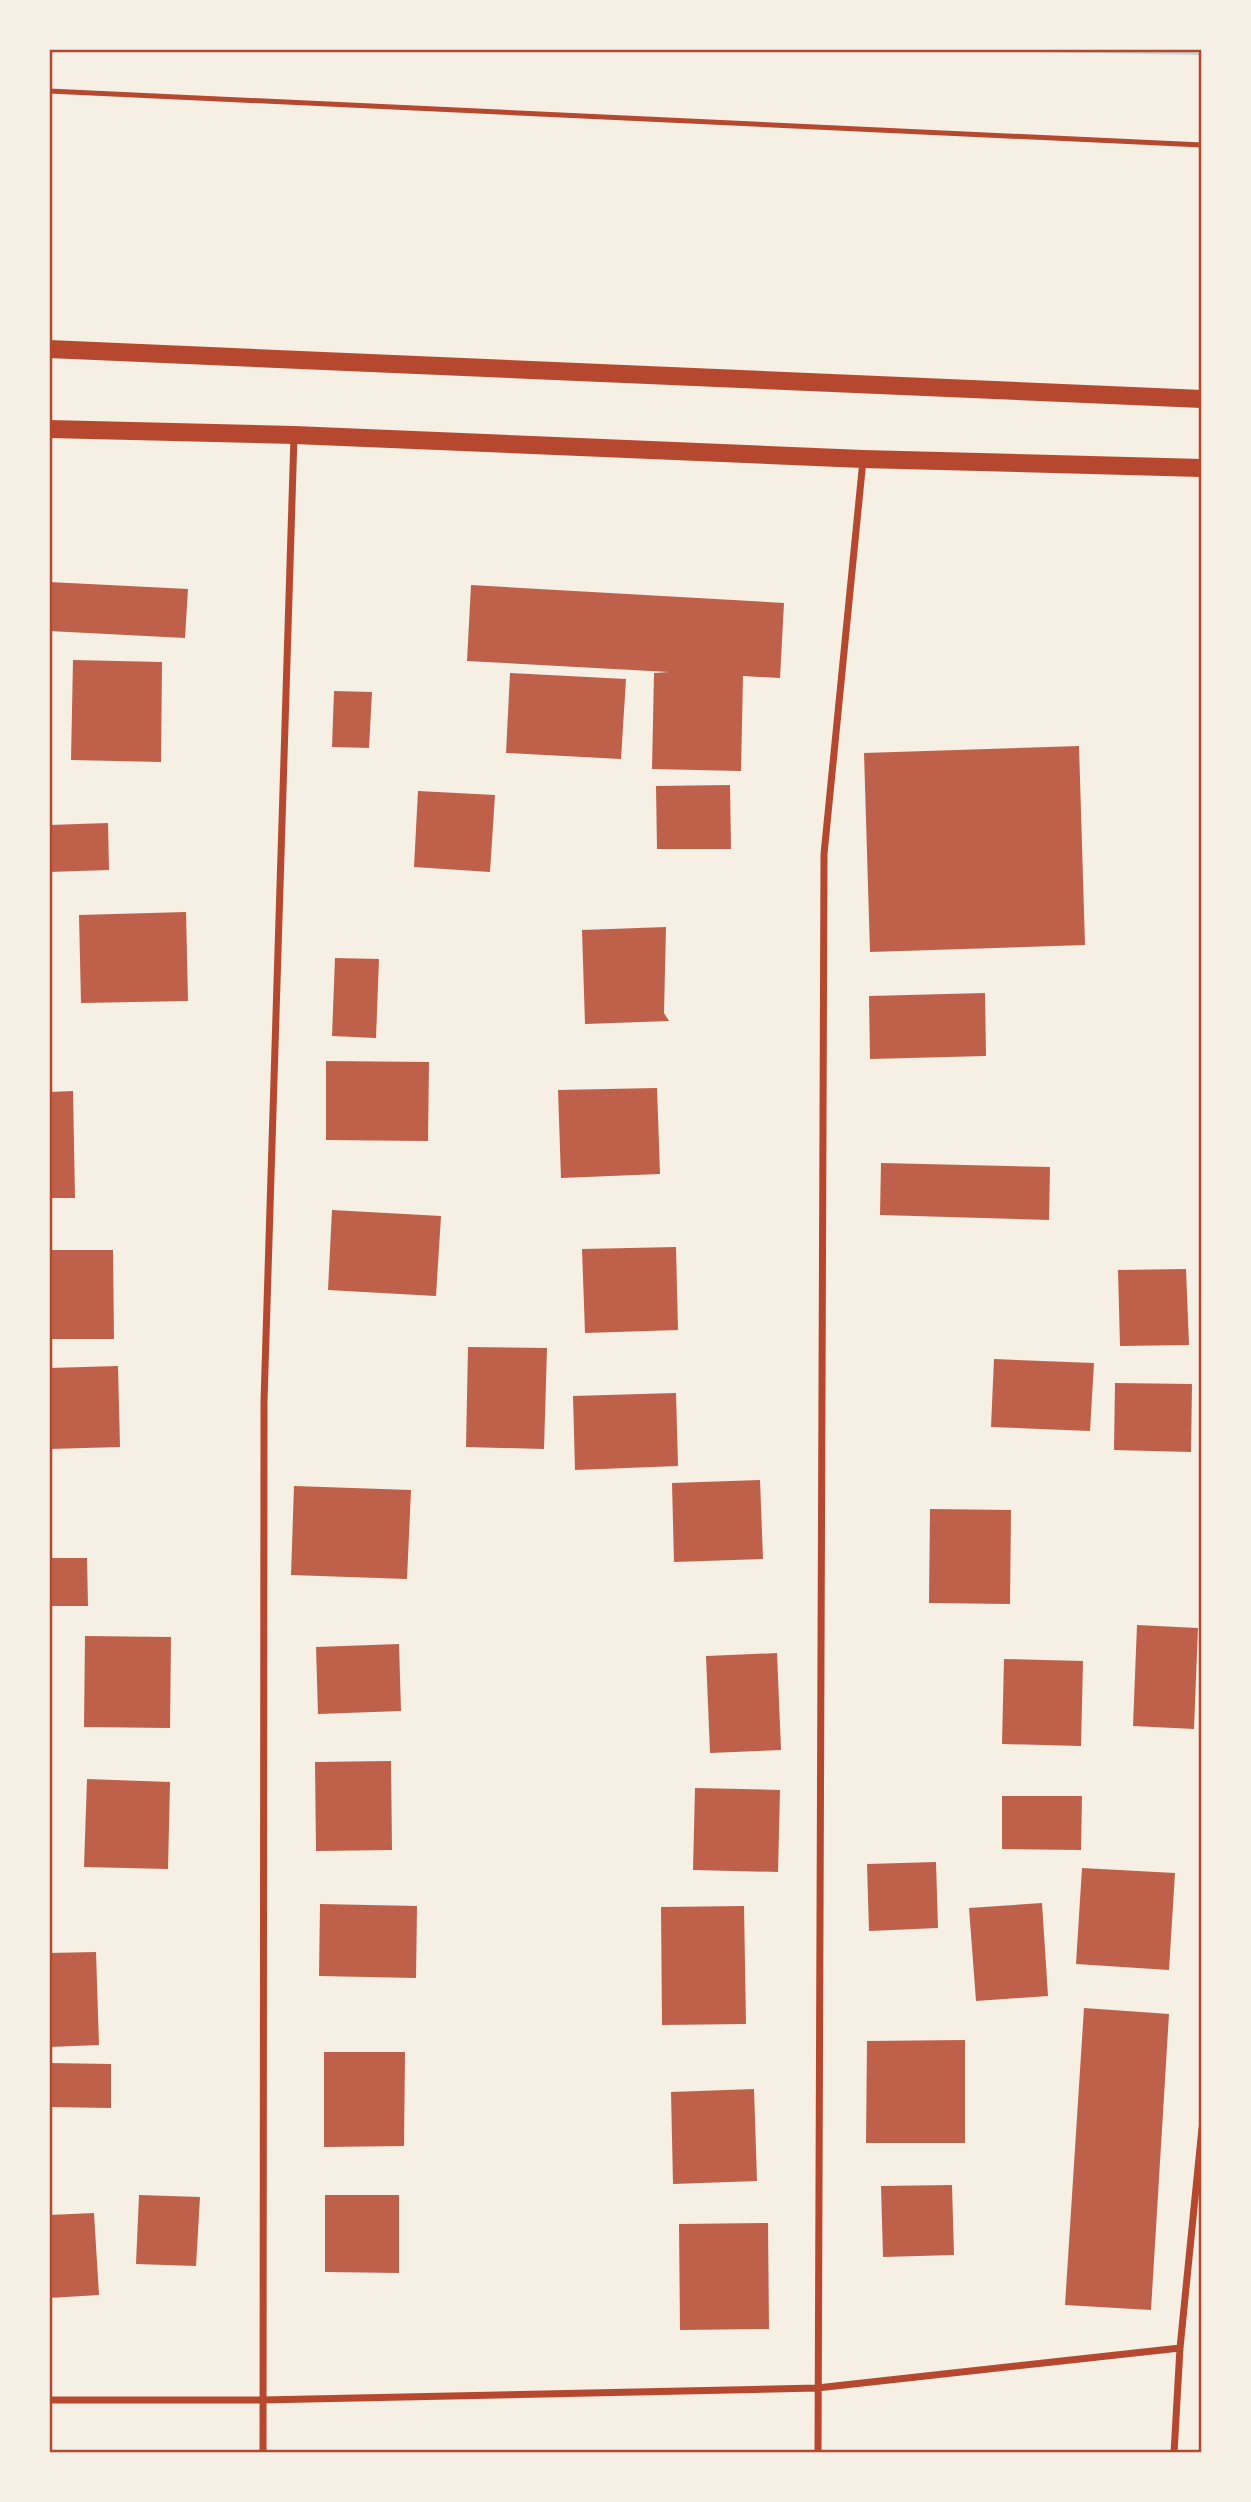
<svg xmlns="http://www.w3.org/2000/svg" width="1251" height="2502" viewBox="0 0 1251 2502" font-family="Inter,sans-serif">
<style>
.water{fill:#c9d6d2}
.building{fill:#bf614a}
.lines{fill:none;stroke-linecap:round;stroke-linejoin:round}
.service{stroke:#b5482f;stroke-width:5}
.minor{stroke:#b5482f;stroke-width:7}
.primary{stroke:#b5482f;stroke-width:18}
.neatline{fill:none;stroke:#b5482f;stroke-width:2.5}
</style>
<rect width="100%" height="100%" fill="#f6efe4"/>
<!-- water -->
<path class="water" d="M879,49H1202V55Z"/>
<!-- building -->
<path class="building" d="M49,582L188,589L185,638L49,631Z
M471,585L784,603L780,678L743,676L741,771L652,769L654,673L669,672L467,661Z
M73,660L162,662L161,762L71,760Z
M510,673L626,679L621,759L506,753Z
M334,691L372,692L369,748L332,747Z
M1079,746L1085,945L870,952L864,753Z
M730,785L731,849H657L656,786Z
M418,791L495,795L490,872L414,867Z
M108,823L109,870L49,872V825Z
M186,912L188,1001L81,1003L79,915Z
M666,927L664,1013L669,1021L585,1024L582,930Z
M335,958L379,959L376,1038L332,1036Z
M985,993L986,1056L870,1059L869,996Z
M326,1061L429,1062L428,1141L326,1140Z
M657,1088L660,1174L561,1178L558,1090Z
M73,1091L75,1198H49V1092Z
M881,1163L1050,1167L1049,1220L880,1215Z
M332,1210L441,1216L436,1296L328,1290Z
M676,1247L678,1330L585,1333L582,1249Z
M49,1250H113L114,1339H49Z
M1186,1269L1189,1345L1120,1346L1118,1270Z
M468,1347L547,1348L544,1449L466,1447Z
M994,1359L1094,1363L1090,1431L991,1427Z
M118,1366L120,1447L49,1449V1368Z
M1115,1383L1192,1384L1191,1452L1114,1450Z
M676,1393L678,1466L575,1470L573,1396Z
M760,1480L763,1559L674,1562L672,1483Z
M294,1486L411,1490L407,1579L291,1575Z
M930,1509L1011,1510L1010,1604L929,1603Z
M49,1558H87L88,1606H49Z
M1137,1625L1198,1628L1194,1729L1133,1726Z
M85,1636L171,1637L170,1728L84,1727Z
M399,1644L401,1711L318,1714L316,1647Z
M777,1653L781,1750L710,1753L706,1656Z
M1004,1659L1083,1661L1081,1746L1002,1744Z
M391,1761L392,1850L316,1851L315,1762Z
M87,1779L170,1782L168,1869L84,1867Z
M695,1788L780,1790L778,1872L693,1870Z
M1002,1796H1082L1081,1850L1002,1849Z
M936,1862L938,1928L869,1931L867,1864Z
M1082,1868L1175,1873L1169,1970L1076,1964Z
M1042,1903L1048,1996L976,2001L969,1908Z
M320,1904L417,1906L416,1978L319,1976Z
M744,1906L746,2024L662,2025L661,1907Z
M96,1952L99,2045L49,2047V1953Z
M1084,2008L1169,2014L1151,2310L1065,2305Z
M965,2040V2143H866L867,2041Z
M324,2052H405L404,2146L324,2147Z
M49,2063L111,2064V2108L49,2107Z
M754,2089L757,2181L673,2184L671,2092Z
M952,2185L954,2255L883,2257L881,2186Z
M139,2195L200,2197L196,2266L136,2264Z
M325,2195H399V2273L325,2272Z
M94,2213L99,2295L49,2298V2215Z
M768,2223L769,2329L680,2330L679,2224Z"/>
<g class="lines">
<!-- service -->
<path class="service" d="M49,91L1202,145"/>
<!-- minor -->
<path class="minor" d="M49,2400H262L817,2388L1180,2348
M263,2453L264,1401L294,436
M818,2453L824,854L863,460
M1174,2453L1180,2348L1202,2128"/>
<!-- primary -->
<path class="primary" d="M49,349L1202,399
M49,429L294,435L863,459L1202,468"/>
</g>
<!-- border -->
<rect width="1251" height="2502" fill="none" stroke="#f6efe4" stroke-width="102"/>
<rect x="51" y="51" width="1149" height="2400" class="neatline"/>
</svg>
